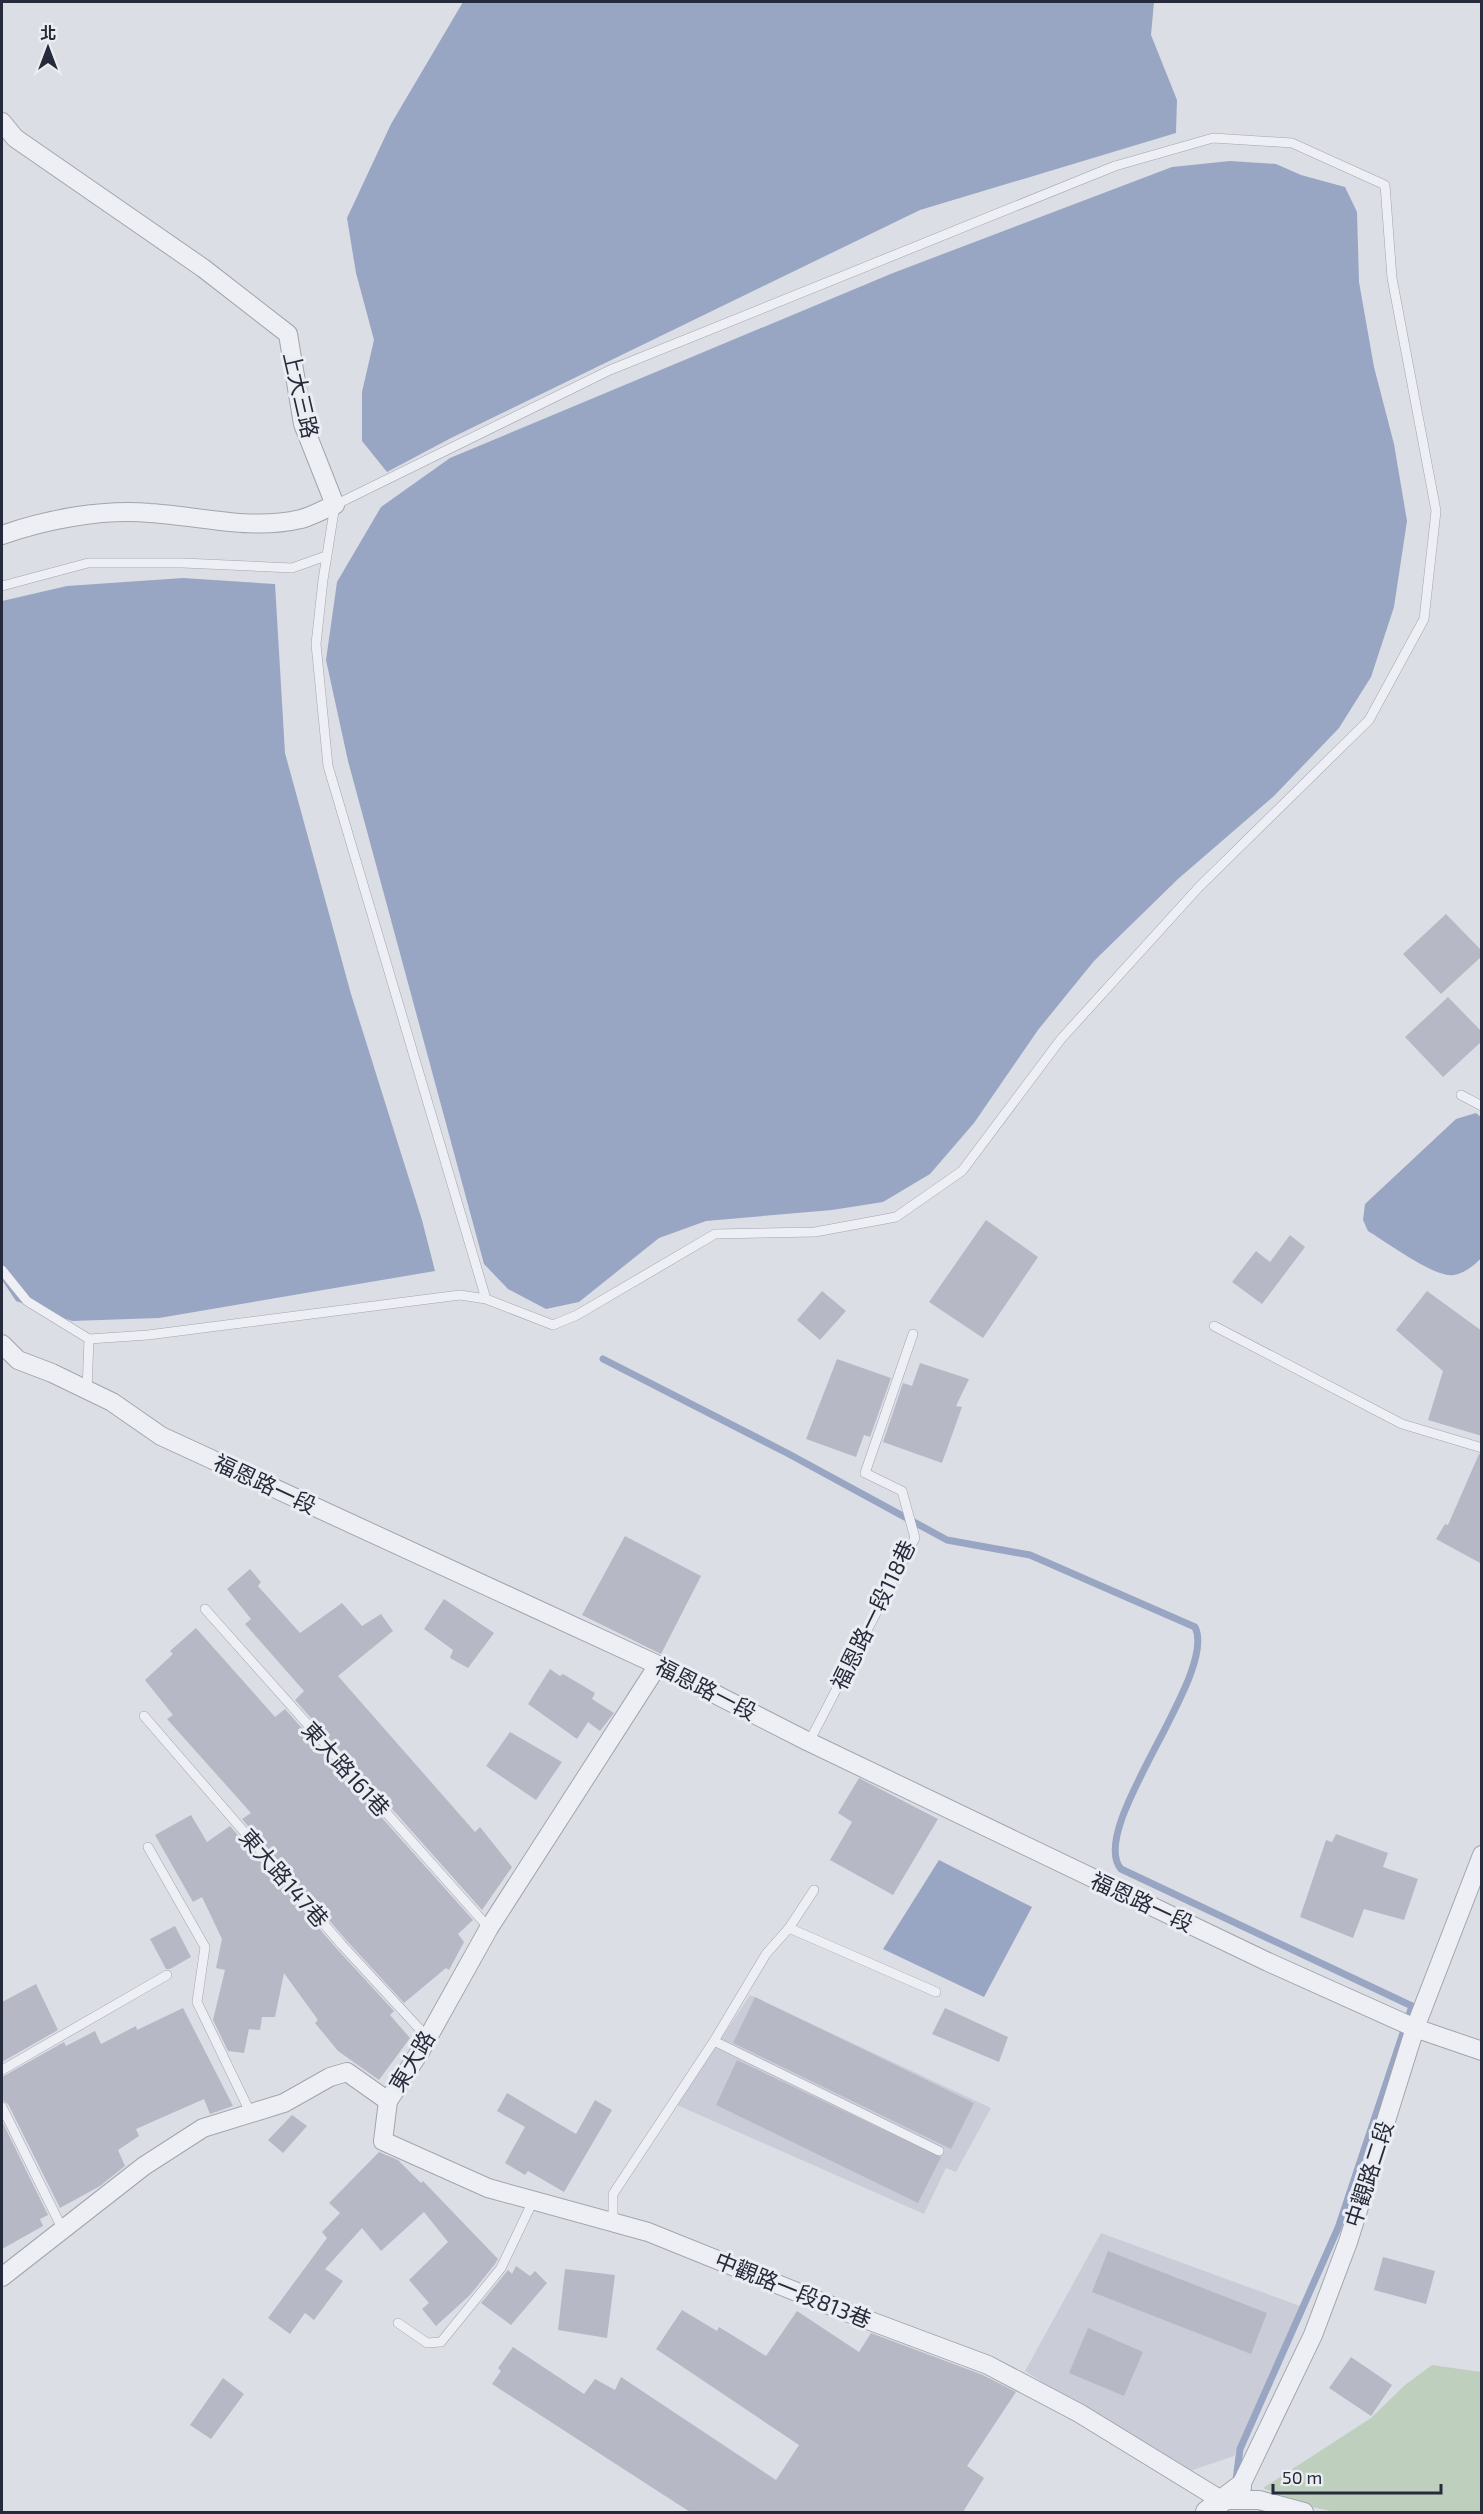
<svg xmlns="http://www.w3.org/2000/svg" width="1483" height="2514" viewBox="0 0 1483 2514" font-family="'Exo 2','Noto Sans TC',sans-serif">
<style>
.built{fill:#cacdd7}
.green{fill:#bfcfbd}
.water{fill:#98a6c4}
.lines{fill:none;stroke-linecap:round;stroke-linejoin:round}
.stream{stroke:#98a6c4;stroke-width:7}
.building{fill:#b6b9c5}
.service-casing{stroke:#a2a5af;stroke-width:10}
.minor-casing{stroke:#a2a5af;stroke-width:20}
.tertiary-casing{stroke:#a2a5af;stroke-width:24}
.service{stroke:#eeeff4;stroke-width:9}
.minor{stroke:#eeeff4;stroke-width:18}
.tertiary{stroke:#eeeff4;stroke-width:22}
.labels{text-anchor:middle;stroke-width:6;stroke-linejoin:round;paint-order:stroke}
.street-label{font-size:22px;fill:#262b3b;stroke:#ebedf3}
</style>
<rect width="100%" height="100%" fill="#dcdee5"/>
<!-- built -->
<path class="built" d="M750,1995L991,2108L956,2172L946,2168L924,2214L677,2105Z
M1101,2233L1300,2306L1234,2456L1184,2473L1025,2371Z"/>
<!-- green -->
<path class="green" d="M1432,2365L1481,2372V2512H1335L1312,2507L1263,2488L1371,2418L1405,2385Z"/>
<!-- water -->
<path class="water" d="M463,2H1154L1151,35L1177,100L1176,133L920,210L451,438L387,472L362,441V392L374,340L356,273L347,218L391,124Z
M1230,161L1276,164L1301,175L1345,187L1357,212L1359,282L1374,367L1394,444L1407,521L1394,607L1371,677L1339,728L1274,796L1178,879L1094,961L1038,1030L974,1123L930,1174L883,1202L832,1210L706,1221L659,1238L579,1302L546,1309L508,1289L484,1264L348,761L326,660L337,582L381,507L450,458L893,273L1172,167Z
M183,578L275,584L285,753L351,994L422,1220L435,1271L159,1318L72,1321L16,1301L2,1280V601L67,586Z
M1476,1113L1482,1118L1481,1258C1475,1265 1465,1273 1454,1275C1436,1279 1385,1241 1368,1231L1363,1220L1365,1204L1456,1119Z
M939,1860L1032,1907L984,1997L883,1949Z"/>
<g class="lines">
<!-- stream -->
<path class="stream" d="M603,1359L787,1453L947,1540L1030,1555L1195,1627C1219,1674 1086,1828 1121,1869L1412,2006L1338,2228L1240,2449L1236,2480"/>
</g>
<!-- building -->
<path class="building" d="M1446,914L1482,951V956L1441,994L1403,954Z
M1448,997L1482,1032V1041L1443,1077L1405,1037Z
M986,1220L1038,1257L983,1338L929,1302Z
M1290,1235L1305,1247L1262,1304L1232,1282L1256,1251L1270,1262Z
M822,1291L846,1311L820,1340L797,1320Z
M1427,1291L1482,1331V1436L1428,1420L1443,1371L1396,1330Z
M837,1359L891,1378L870,1437L864,1435L856,1457L806,1439Z
M920,1363L969,1379L956,1406L962,1407L942,1463L883,1442L903,1383L912,1386Z
M1479,1454L1482,1455V1564L1436,1539L1445,1524L1448,1525Z
M625,1536L701,1576L661,1654L582,1615Z
M250,1569L261,1582L258,1586L300,1633L342,1603L362,1626L381,1614L393,1631L338,1676L475,1832L480,1827L512,1867L482,1910L295,1700L304,1691L245,1624L251,1619L227,1589Z
M444,1599L494,1633L468,1668L450,1658L453,1650L424,1629Z
M196,1628L275,1717L285,1709L473,1920L458,1934L464,1942L449,1970L446,1968L404,2003L347,1941L242,1819L251,1813L167,1719L173,1715L145,1680L173,1654L170,1651Z
M550,1669L560,1676L563,1674L595,1693L592,1699L614,1713L600,1731L588,1722L577,1739L528,1704Z
M510,1732L562,1762L536,1800L486,1766Z
M859,1778L938,1819L893,1895L830,1860L852,1822L838,1813Z
M191,1815L207,1842L230,1826L337,1949L394,2011L390,2015L410,2038L379,2080L338,2051L315,2023L318,2020L284,1973L275,2017H262L260,2030L249,2029L244,2053L228,2051L213,2020L225,1970L216,1968L222,1939L202,1897L193,1902L155,1835Z
M1336,1834L1388,1853L1383,1867L1418,1879L1404,1920L1364,1909L1353,1938L1300,1917L1326,1840L1332,1842Z
M175,1926L191,1957L170,1969H166L150,1939Z
M36,1984L58,2030L2,2062V2002Z
M755,1997L974,2103L951,2149L733,2043Z
M183,2008L233,2106L210,2114L204,2099L136,2129L139,2136L118,2150L125,2166L100,2186L60,2208L8,2104L2,2100V2077L64,2042L66,2046L95,2031L101,2044L136,2026L137,2030Z
M945,2008L1008,2037L999,2062L932,2034Z
M737,2060L941,2157L918,2203L716,2105Z
M507,2093L576,2134L595,2100L612,2110L564,2192L528,2171L525,2175L505,2163L525,2127L497,2111Z
M292,2115L307,2126L283,2153L268,2140Z
M2,2121L48,2215L40,2219L43,2226L2,2249Z
M379,2152L398,2160L421,2183L423,2181L498,2259L495,2264L470,2295L436,2326L422,2309L429,2303L409,2280L448,2242L424,2212L381,2251L362,2228L325,2269L343,2281L314,2320L305,2313L290,2334L268,2318L327,2238L322,2232L340,2213L329,2203Z
M1108,2251L1267,2313L1251,2354L1092,2292Z
M1383,2257L1435,2271L1426,2304L1374,2290Z
M516,2266L530,2276L535,2271L547,2283L511,2325L481,2303L508,2270L512,2274Z
M565,2269L615,2275L607,2338L558,2330Z
M682,2310L717,2331L719,2327L766,2356L797,2311L859,2352L871,2333L983,2375L1016,2392L967,2466L984,2478L963,2512H690L492,2384L501,2371L498,2368L513,2347L584,2394L595,2379L615,2390L621,2377L776,2480L799,2445L656,2349Z
M1088,2328L1143,2352L1124,2396L1069,2373Z
M1351,2357L1392,2385L1371,2416L1329,2388Z
M223,2378L244,2394L211,2439L190,2425Z"/>
<g class="lines">
<!-- service casing -->
<g class="service-casing">
<path id="service" d="M2,586L88,563H183L292,568L326,556
M1461,1095L1482,1106
M2,1270L27,1301L89,1339L148,1335L460,1295L486,1299L553,1325L577,1315L715,1234L815,1232L896,1217L962,1171L1061,1039L1199,887L1369,720L1424,619L1436,511L1392,278L1385,185L1292,143L1213,138L1115,166L610,370L335,505L323,580L316,644L328,766L486,1299
M1214,1326L1402,1424L1482,1448
M87,1390L89,1339
M205,1609L489,1928
M144,1716L342,1945L427,2037
M809,1742L915,1538L902,1491L865,1473L913,1334
M148,1847L205,1947L197,2002L251,2114
M789,1928L936,1992
M714,2041L939,2151
M2,2070L167,1975
M2,2107L63,2230
M613,2223V2194L714,2041L766,1954L789,1928L814,1890
M398,2323L427,2343L441,2342L501,2268L533,2201"/>
</g>
<!-- minor casing -->
<g class="minor-casing">
<path id="minor" d="M2,122L15,138L203,268L288,334L303,424L335,505C324,509 312,516 301,519C250,531 201,516 150,513C102,509 47,519 2,535
M2,1344L18,1360L52,1373L112,1402L161,1436L658,1665L809,1742L1268,1962L1415,2028L1482,2051
M388,2101L383,2141L488,2188L648,2232L849,2313L988,2365L1079,2413L1221,2500H1259L1304,2512
M2,2277L144,2166L203,2128L284,2103L330,2077L347,2072L388,2101L421,2050L489,1928L658,1665
M1240,2487L1313,2335L1348,2242L1415,2028L1482,1855"/>
</g>
<!-- tertiary casing -->
<g class="tertiary-casing">
<path id="tertiary" d="M1207,2512L1240,2487"/>
</g>
<!-- service -->
<use href="#service" class="service"/>
<!-- minor -->
<use href="#minor" class="minor"/>
<!-- tertiary -->
<use href="#tertiary" class="tertiary"/>
</g>
<g class="labels">
<!-- street labels -->
<g class="street-label">
<text transform="translate(301 395) rotate(77)" y="8">上大三路</text>
<text transform="translate(265 1484) rotate(25)" y="8">福恩路一段</text>
<text transform="translate(873 1615) rotate(-64)" y="8">福恩路一段118巷</text>
<text transform="translate(706 1689) rotate(27)" y="8">福恩路一段</text>
<text transform="translate(346 1769) rotate(48)" y="8">東大路161巷</text>
<text transform="translate(284 1878) rotate(49)" y="8">東大路147巷</text>
<text transform="translate(1142 1902) rotate(25)" y="8">福恩路一段</text>
<text transform="translate(412 2061) rotate(-59)" y="8">東大路</text>
<text transform="translate(1369 2174) rotate(-72)" y="8">中觀路二段</text>
<text transform="translate(793 2290) rotate(22)" y="8">中觀路一段813巷</text>
</g>
</g>
<!-- border -->
<rect width="1483" height="2514" fill="none" stroke="#262b3b" stroke-width="6"/>
<!-- north arrow -->
<g transform="translate(48 48)" stroke="#ebedf3" stroke-width="4.5" paint-order="stroke">
<path d="M0-4.5L10 22L0 15L-10 22Z" fill="#262b3b"/>
<text y="-9" font-size="16" font-weight="bold" text-anchor="middle" fill="#262b3b">北</text>
</g>
<!-- scale -->
<path d="M1273 2484v9h168v-9" fill="none" stroke="#262b3b" stroke-width="3"/>
<text x="1282" y="2484" font-size="18" fill="#262b3b" stroke="#ebedf3" stroke-width="4.5" paint-order="stroke">50 m</text>
</svg>
